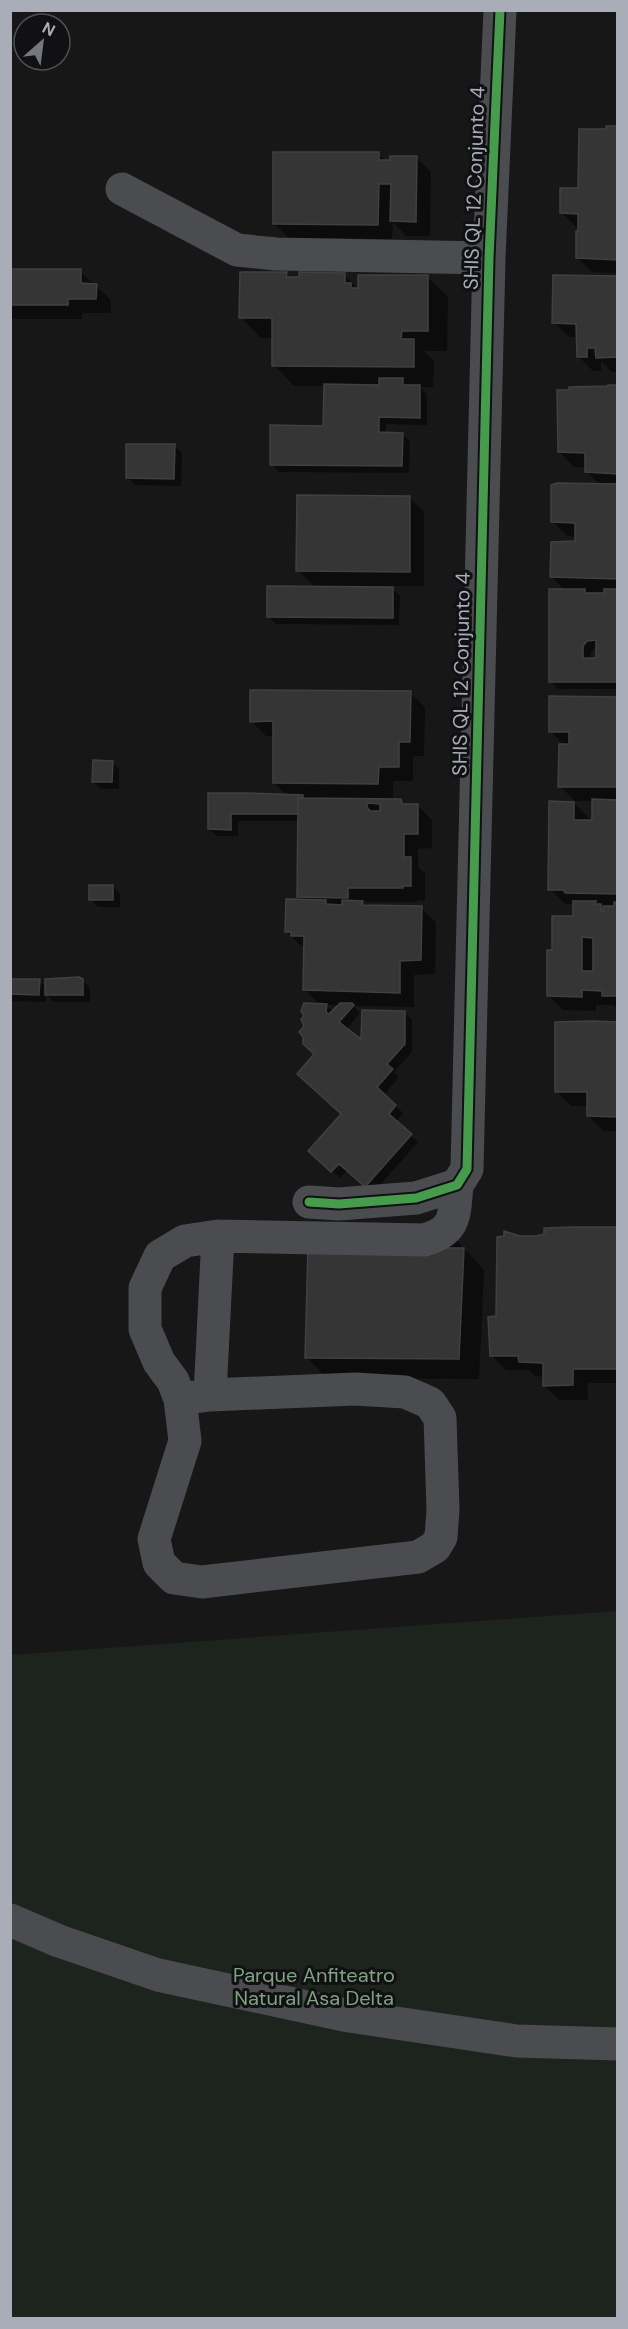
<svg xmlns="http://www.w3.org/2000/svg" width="628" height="2329" viewBox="0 0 628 2329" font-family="'DM Sans',sans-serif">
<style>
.green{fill:#1d241e}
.shadow{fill:#0007;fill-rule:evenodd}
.building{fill:#353536;stroke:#3f4043;stroke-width:1.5;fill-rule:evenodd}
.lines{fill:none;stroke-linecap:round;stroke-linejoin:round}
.minor{stroke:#4b4c50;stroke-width:33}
.cycleway-casing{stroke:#111113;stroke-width:13}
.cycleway{stroke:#469c4c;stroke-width:9}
.labels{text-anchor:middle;stroke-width:6;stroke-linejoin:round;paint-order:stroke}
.street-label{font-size:20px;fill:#a8adb8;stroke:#111113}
.park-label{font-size:20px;fill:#7fa381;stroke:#111113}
</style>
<rect width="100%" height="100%" fill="#171717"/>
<!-- green -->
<path class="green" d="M617,1611V2318H11V1655Z"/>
<!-- shadow -->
<path class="shadow" d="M618,128V273L592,272L578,258L580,227H576L562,213L580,190L607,130Z
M378,154L386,161L416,157L431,172L430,236H406L393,222L392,239L289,238L274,224Z
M10,271H80L111,300V313H82V319H10Z
M286,274L291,279L344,275L360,290L427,277L448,297L447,351H424L434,361L433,387H420L427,394V425L386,424V434H402L410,442L409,473L279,472L271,464L325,427V386H294L274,365V338H261L241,317Z
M618,277V372H612L601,361V371H593L578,356V337H569L554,322Z
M618,386V689H558L550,681L566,591L552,577L577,543V537L568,536L553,522L600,485L586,471V467H574L559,452ZM595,648H598V660H590V654Z
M174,446L182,453L181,486L135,485L128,478Z
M409,497L424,512V586H390L400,596L399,625L276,624L269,617L316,588L298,570Z
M410,693L425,707L424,756H413V781H393V801H401L405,805H417L432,820V848L418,849V867L425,873V901L417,900V902H362L366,907L421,908L436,922L435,974L414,975V1007L353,1006L360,1013L346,1030L363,1042L405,1013L412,1020V1052L394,1072L399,1077L384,1095L403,1113L396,1122L418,1142L373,1193L347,1170L340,1178L318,1158L343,1114L306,1026V1016L320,1005L305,990L304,946H301L287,932L303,901L298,896L299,821H238V836H217L209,829L210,795L288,796L274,783V736H266L251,721ZM299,934L312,937H299ZM326,1005H340L333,1012Z
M618,698V1009L613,1005H596V1011L563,1010L548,995L553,952L574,917V904H565L550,889L574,803L589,818V821H594V801H575L560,786L565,746L550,731Z
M112,762L119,769V789H101L93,782Z
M112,886L120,894V907H98L91,899Z
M10,980L39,981L47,988L82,980L90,988V1002H54L46,994V1002L10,1001Z
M618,1024V1131H603L589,1116V1106H571L556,1091Z
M445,1228L484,1270L479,1379L327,1378L306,1357Z
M618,1229V1383H587L588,1400H559L544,1385V1377L535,1376L528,1370H506L491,1355L498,1318L520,1237Z"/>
<!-- building -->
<path class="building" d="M606,126H618V260L576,258V231H578V214L560,213V188H578L579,129H606Z
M273,152H379V160H390V156H417L416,222L390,221L391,184H379L378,225L273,224Z
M10,269H81V283L97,284L96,299H68V305H10Z
M240,272H287L286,277H299V272L345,273V283H351V288H358V275H428V331H402L401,339H414V367L272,366V318H239Z
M553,275L618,276V357L596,358L595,348H587V357H577L576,324L552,323Z
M379,378H403V385H420V418L379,417V432L403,433L402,466L270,465V425L323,426L324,384L379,385Z
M608,385H618V474L585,472V453L558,452L557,390H569V387L608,386Z
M126,444H175L174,479L126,478Z
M557,483L618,484V579L550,577L551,542L575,541V523L551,522V485Z
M297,495L410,496V572L296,571Z
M267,586L393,587V618L267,617Z
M549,589H585V593H604V589H617L618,682H549ZM596,640V658H583V646L587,641Z
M250,690L411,691L410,742H399V767H379L378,784L273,783V721L250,722Z
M549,696L618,697V787H558L559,744H569V732H549Z
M93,760L113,761L112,782H92Z
M208,793H247L303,795V798H298V814H231V830L208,829Z
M298,798L401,799L402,804H418V834H404V857H411V886H403V888H348V898L297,897ZM367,803L380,804V811H370L367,807Z
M592,799L618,800V894L565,893L564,890H548L549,801L574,802V820H592Z
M89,885H113V900H89Z
M286,899L326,900V904L342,905V900L363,901L362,905L422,906L421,960L400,961V993L303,990L304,936H291V932H285Z
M573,901H596L595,904H601V911H603V906H614V902H618V996H602V991L582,990V997L547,996V950H552V916H573ZM582,937L593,938V971H582Z
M79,977L83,979V995H45V979Z
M10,979H40L39,995L10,994Z
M304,1003L327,1004L326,1012L329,1014L340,1003H352L354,1005L339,1022L361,1039L362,1010L405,1011V1044L387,1064L393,1069L377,1087L396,1105L389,1114L412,1134L365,1187L339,1164L331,1172L308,1151L341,1114L297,1074L314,1054L303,1044V1037L299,1032L304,1026L301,1019L304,1016L301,1011Z
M592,1021L618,1022V1117L587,1116V1092H555V1022Z
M573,1227H618V1369H573V1385L543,1386V1363L519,1362L518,1356H490L488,1317L496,1316L497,1237L504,1236V1231L520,1236H536L544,1234V1228Z
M308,1247L464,1248L459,1359L305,1358Z"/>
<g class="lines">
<!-- minor -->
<path class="minor" d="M122,189L237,250L276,254L489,258
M309,1202L339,1204L416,1198L457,1185L467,1169L489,258L500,10
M210,1395L218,1236
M180,1399L210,1395L355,1389L405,1392L430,1403L440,1418L443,1510L441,1537L435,1547L418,1557L202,1582L174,1578L159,1563L154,1539L185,1441L180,1399L173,1381L159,1362L145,1329V1288L160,1256L185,1241L218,1236L424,1240C457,1231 454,1215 457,1185
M10,1920L59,1941L158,1975L349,2016L517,2041L618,2044"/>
<!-- cycleway casing -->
<g class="cycleway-casing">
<path id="cycleway" d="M309,1202L339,1204L416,1198L457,1185L467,1169L489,258L500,10"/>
</g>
<!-- cycleway -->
<use href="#cycleway" class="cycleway"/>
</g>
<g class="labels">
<!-- street labels -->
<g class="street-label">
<text transform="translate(474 188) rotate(-88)" y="7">SHIS QL 12 Conjunto 4</text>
<text transform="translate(461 674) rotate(-89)" y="7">SHIS QL 12 Conjunto 4</text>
</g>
<!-- park labels -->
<g class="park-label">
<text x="314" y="1982">Parque Anfiteatro<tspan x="314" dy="23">Natural Asa Delta</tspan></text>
</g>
</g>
<!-- border -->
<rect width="628" height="2329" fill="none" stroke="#a8adb8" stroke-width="24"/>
<!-- north arrow -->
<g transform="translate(42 42) rotate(28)"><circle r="28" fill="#111113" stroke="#4d4f55" stroke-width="1.5"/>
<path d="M0-4.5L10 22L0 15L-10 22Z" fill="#757880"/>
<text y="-9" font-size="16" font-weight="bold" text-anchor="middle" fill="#a8adb8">N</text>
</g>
</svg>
